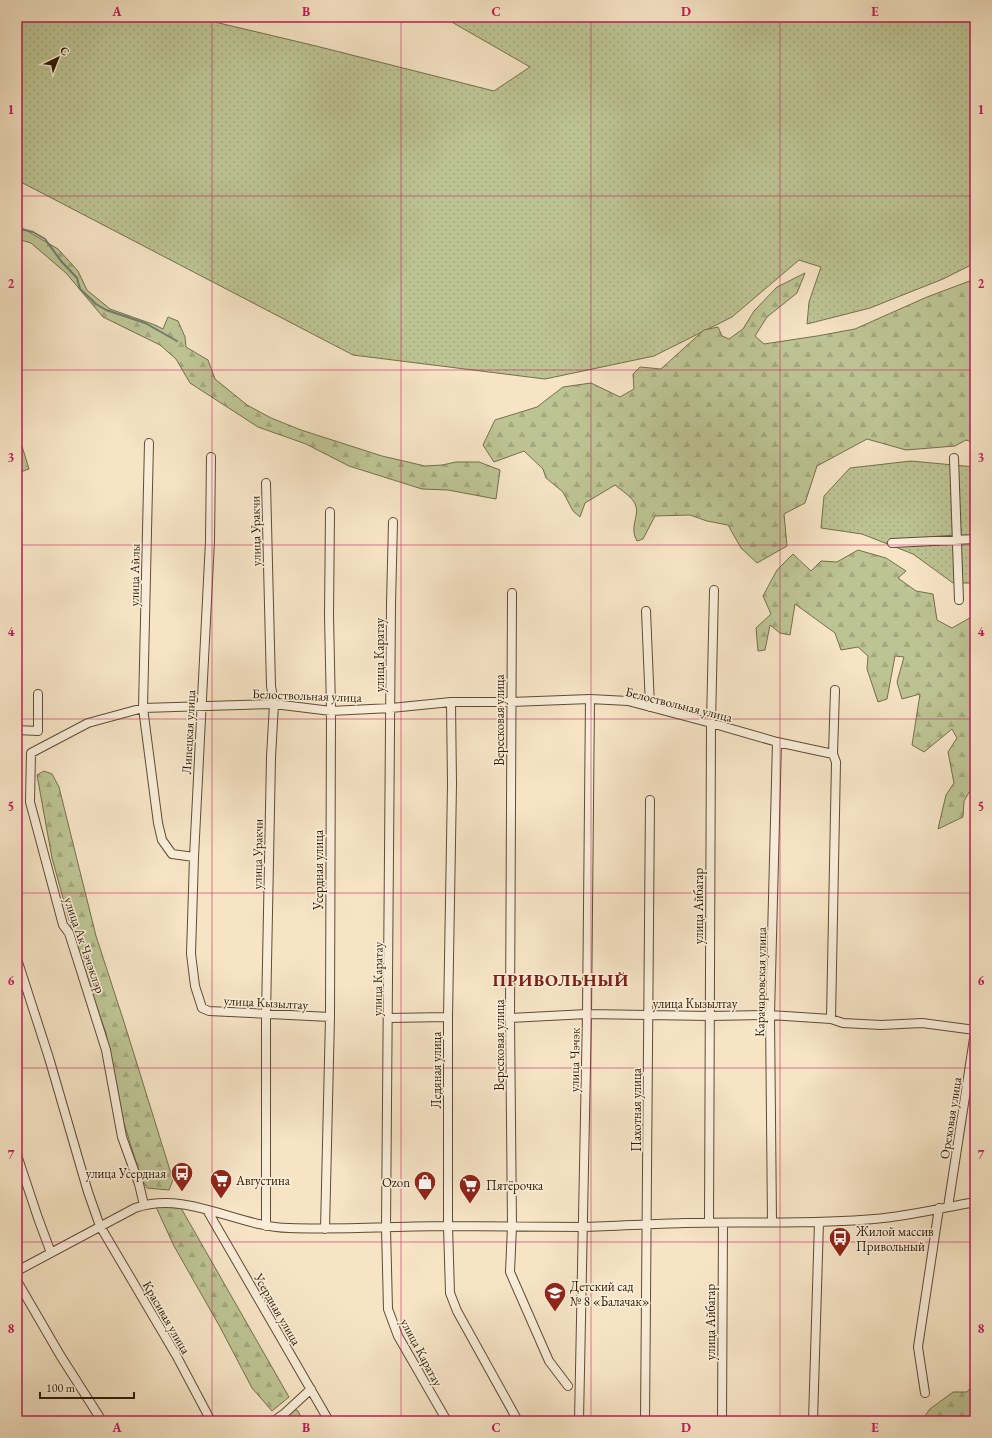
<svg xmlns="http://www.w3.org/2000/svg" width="992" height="1438" viewBox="0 0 992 1438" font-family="'EB Garamond',serif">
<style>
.grass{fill:url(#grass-dots);stroke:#756e4b}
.forest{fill:url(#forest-firs);stroke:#756e4b}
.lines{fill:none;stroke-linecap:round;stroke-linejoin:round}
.stream{stroke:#707c6f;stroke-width:2}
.minor-casing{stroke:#5f4c33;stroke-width:10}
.minor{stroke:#f9edd9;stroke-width:8}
.grid{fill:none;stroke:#c2185b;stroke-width:1;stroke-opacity:0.55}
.labels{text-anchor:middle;stroke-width:3.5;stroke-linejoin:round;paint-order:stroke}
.street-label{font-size:13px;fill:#2d1902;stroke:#f9edd9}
.poi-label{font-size:13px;fill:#2d1902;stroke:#f9edd9;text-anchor:start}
.district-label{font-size:17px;font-weight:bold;letter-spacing:1px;fill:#7a1f14;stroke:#f9edd9}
.neatline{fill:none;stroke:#c2185b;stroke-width:1.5}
.grid-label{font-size:13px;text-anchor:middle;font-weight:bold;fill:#c2185b}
</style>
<defs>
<pattern id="grass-dots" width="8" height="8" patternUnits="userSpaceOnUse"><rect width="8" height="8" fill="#bdc494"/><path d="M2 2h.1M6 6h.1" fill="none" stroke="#a3a87e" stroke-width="1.8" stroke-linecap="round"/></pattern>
<pattern id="forest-firs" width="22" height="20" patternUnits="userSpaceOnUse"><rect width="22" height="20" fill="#bdc494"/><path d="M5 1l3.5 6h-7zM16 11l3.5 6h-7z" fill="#a3a87e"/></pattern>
</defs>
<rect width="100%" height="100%" fill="#f6e4c5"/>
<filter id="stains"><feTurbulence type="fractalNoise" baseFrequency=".005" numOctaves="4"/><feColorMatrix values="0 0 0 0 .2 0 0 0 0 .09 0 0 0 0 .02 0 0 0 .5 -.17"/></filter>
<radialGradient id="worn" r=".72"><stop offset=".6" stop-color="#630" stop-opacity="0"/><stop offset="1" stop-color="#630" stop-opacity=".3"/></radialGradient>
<!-- grass -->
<path class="grass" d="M17,17H206L219,23L316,46L494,91L530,67L443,17H975V263L943,279L870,308L807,324L809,302L821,267L799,260L732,317L654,356L545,379L353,355L17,180Z
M17,430L29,469L17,473Z
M911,461L975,467V583H953L913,554L862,534L821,528L824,496L850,468Z"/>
<!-- forest -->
<path class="forest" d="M17,225L58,249L78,271L87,290L110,309L155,325L163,329L168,317L178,321L185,337L186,347L208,360L215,379L247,405L271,418L301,430L382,456L425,466L442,465L456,462H479L500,470L496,499L448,490L422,489L349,466L306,444L258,427L190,383L176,359L160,345L103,317L66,273L31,243L17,239Z
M805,273L797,293L767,317L755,336L764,344L817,336L855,329L927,297L975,279V443L966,440L955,446L906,450L867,439L817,466L805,503L784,514L787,546L757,563L741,548L728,525L707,521L690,515L655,516L643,539L637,541C629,528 639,517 636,506C633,497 622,491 615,485L585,503L580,517L573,511L563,492L546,478L543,469L524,451L494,462L483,445L495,420L537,407L563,387L591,383L620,397L634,389L633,374L640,367L661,369L704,330L718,327L722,336L729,339L743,329L754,311L777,287Z
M858,550L886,558L906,571L898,578L916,591L933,594L937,620L952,628L975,615V782L964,801L963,817L938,829L946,795L954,783L948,752L957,738L952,729L924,752L912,745L920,694L902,699L897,682L904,657L895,656L887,699L878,702L867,669L868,656L858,647L841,650L835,633L795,604L790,635L780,633L770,625L765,650L758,651L756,628L771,614L763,596L777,570L793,554L811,571L821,561L837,562Z
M44,771L52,774L59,787L96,936L124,1022L173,1180L169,1190L147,1188L141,1178L118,1104L106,1033L82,967L52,858L37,775Z
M156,1207L181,1208L289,1397L272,1411L252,1388L220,1327L174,1246Z
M974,1384H975V1421H921L930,1409L953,1392H967Z
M290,1406L298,1411L303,1421H275Z"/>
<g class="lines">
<!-- stream -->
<path class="stream" d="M17,228L33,232L45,239L61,261L77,278L80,289L96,304L106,310L145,323L177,341"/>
<!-- minor casing -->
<g class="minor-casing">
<path id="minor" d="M149,443L143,708L158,823L162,840L172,854L194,857
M211,457L210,541L194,857L191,954L195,986L202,1008L209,1011L330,1017
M954,458L959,600
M393,522L391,604L386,1228L388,1309L398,1336L447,1421
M892,543L975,539
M512,593L510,1018L512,1226L510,1272L549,1361L568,1386
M646,611L650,707
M451,702L452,784L448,1017V1226L450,1293L457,1311L518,1421
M17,730L38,731V694
M17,959L49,1058L88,1192L100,1226L176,1355L211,1421
M388,1018L448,1017
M510,1018L587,1014L710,1016L770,1015L831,1019L843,1023L881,1025L922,1023L975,1030
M831,1019L836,762L833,754L835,690
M17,1155L38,1218L51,1253
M144,1205L139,1184L122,1137L106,1050L69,933L63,925L30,802L31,753L88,723L143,708L274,704L331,711L391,708L451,702H511L590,699L628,701L711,723L777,742L833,754
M948,1207L975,1032
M207,1210L329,1421
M709,1222L711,723L714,590
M772,1222L770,1015L777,742
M266,1226V1015L271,757L274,704L271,686L266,483
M325,1229L330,1017L331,711L329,615L330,512
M17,1271L135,1208C187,1190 237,1227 289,1228C343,1230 396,1226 450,1226C494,1226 538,1227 582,1227C616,1226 650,1224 684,1223C747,1221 811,1225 874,1219C908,1216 942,1208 975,1202
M17,1281L60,1355L102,1421
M925,1393L918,1347L939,1208
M274,1421L285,1413L311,1389
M579,1421L587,1014L590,699
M645,1421L650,800
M722,1421L723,1223
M813,1421L819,1222"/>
</g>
<!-- minor -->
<use href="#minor" class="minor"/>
</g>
<!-- grid -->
<path class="grid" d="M212,17V1421M401,17V1421M591,17V1421M780,17V1421M17,196H975M17,370H975M17,545H975M17,719H975M17,893H975M17,1068H975M17,1242H975"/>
<!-- icons -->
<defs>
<g id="bus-pin" transform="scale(1.15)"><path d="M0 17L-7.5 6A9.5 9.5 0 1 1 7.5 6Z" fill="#8f2418" stroke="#f9edd9"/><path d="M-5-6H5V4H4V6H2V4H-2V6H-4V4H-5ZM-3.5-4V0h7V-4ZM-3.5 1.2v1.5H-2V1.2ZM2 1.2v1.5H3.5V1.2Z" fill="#fff"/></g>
<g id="supermarket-pin" transform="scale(1.15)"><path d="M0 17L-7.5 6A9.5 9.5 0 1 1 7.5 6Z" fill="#8f2418" stroke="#f9edd9"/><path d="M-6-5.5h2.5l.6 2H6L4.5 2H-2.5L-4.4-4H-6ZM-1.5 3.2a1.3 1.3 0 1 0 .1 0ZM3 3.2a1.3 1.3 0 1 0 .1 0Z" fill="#fff"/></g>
<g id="shop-pin" transform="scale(1.15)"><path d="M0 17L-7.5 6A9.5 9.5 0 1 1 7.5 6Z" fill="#8f2418" stroke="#f9edd9"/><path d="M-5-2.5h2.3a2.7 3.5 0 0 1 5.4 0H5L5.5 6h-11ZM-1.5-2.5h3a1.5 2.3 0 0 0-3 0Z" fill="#fff"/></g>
<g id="school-pin" transform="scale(1.15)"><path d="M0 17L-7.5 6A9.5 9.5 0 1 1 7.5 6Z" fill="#8f2418" stroke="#f9edd9"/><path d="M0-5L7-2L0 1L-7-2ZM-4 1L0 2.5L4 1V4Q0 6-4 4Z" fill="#fff"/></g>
</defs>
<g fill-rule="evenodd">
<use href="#bus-pin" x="182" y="1173"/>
<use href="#supermarket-pin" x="221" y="1180"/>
<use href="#shop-pin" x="425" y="1182"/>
<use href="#supermarket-pin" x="470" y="1185"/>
<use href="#bus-pin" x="840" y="1238"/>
<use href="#school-pin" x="555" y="1293"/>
</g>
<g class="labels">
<!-- street labels -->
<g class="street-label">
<text transform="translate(255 531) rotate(-91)" y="5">улица Уракчи</text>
<text transform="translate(134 575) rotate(-89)" y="5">улица Айлы</text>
<text transform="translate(379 655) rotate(-90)" y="5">улица Каратау</text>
<text transform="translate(307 695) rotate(2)" y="5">Белоствольная улица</text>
<text transform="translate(679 704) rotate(14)" y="5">Белоствольная улица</text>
<text transform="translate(499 720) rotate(-90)" y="5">Вересковая улица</text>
<text transform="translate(188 732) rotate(-87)" y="5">Липецкая улица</text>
<text transform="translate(257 854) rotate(-89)" y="5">улица Уракчи</text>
<text transform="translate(318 870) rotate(-90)" y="5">Усердная улица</text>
<text transform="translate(698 906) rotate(-90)" y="5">улица Айбагар</text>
<text transform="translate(85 945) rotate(71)" y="5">улица Ак Чэчэклэр</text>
<text transform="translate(377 979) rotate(-89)" y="5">улица Каратау</text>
<text transform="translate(760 982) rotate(-89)" y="5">Карачаровская улица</text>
<text transform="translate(266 1002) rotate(3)" y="5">улица Кызылтау</text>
<text x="695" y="1008">улица Кызылтау</text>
<text transform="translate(499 1045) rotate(-90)" y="5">Вересковая улица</text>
<text transform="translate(574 1060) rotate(-89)" y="5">улица Чэчэк</text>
<text transform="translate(436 1070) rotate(-90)" y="5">Ледяная улица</text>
<text transform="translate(636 1110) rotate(-90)" y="5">Пахотная улица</text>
<text transform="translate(950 1118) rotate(-81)" y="5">Ореховая улица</text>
<text transform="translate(278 1309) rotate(60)" y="5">Усердная улица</text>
<text transform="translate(167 1317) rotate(60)" y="5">Красивая улица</text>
<text transform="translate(710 1322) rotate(-90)" y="5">улица Айбагар</text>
<text transform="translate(422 1352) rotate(62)" y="5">улица Каратау</text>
</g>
<!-- poi labels -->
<g class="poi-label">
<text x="166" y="1178" text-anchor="end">улица Усердная</text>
<text x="236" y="1185">Августина</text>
<text x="410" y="1187" text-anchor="end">Ozon</text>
<text x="486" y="1190">Пятёрочка</text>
<text x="856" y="1236">Жилой массив<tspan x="856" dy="15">Привольный</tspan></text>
<text x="570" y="1291">Детский сад<tspan x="570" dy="15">№ 8 «Балачак»</tspan></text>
</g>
<!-- district labels -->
<g class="district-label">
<text x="561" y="986">ПРИВОЛЬНЫЙ</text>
</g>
</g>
<!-- margin -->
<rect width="992" height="1438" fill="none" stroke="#f6e4c5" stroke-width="44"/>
<!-- north arrow -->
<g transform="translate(58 58) rotate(43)" stroke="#f9edd9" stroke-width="3" paint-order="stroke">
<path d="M0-3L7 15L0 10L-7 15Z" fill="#2d1902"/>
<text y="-6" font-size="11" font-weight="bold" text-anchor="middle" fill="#2d1902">С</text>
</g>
<!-- scale -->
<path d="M40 1392v6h94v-6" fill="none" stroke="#2d1902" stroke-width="2"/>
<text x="46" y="1392" font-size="12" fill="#2d1902" stroke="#f9edd9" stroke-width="3" paint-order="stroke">100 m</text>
<rect x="22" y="22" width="948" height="1394" class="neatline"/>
<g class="grid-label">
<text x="117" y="16">A</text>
<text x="306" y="16">B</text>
<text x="496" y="16">C</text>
<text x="686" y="16">D</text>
<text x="875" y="16">E</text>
<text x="11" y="114">1</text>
<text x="981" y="114">1</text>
<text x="11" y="288">2</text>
<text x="981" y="288">2</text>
<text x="11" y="462">3</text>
<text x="981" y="462">3</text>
<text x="11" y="636">4</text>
<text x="981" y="636">4</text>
<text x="11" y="811">5</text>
<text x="981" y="811">5</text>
<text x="11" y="985">6</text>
<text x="981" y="985">6</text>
<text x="11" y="1159">7</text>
<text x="981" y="1159">7</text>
<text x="11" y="1333">8</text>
<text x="981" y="1333">8</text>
<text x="117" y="1432">A</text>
<text x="306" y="1432">B</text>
<text x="496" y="1432">C</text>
<text x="686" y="1432">D</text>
<text x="875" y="1432">E</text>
</g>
<rect width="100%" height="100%" filter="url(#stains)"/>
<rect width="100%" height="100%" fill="url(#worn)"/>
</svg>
